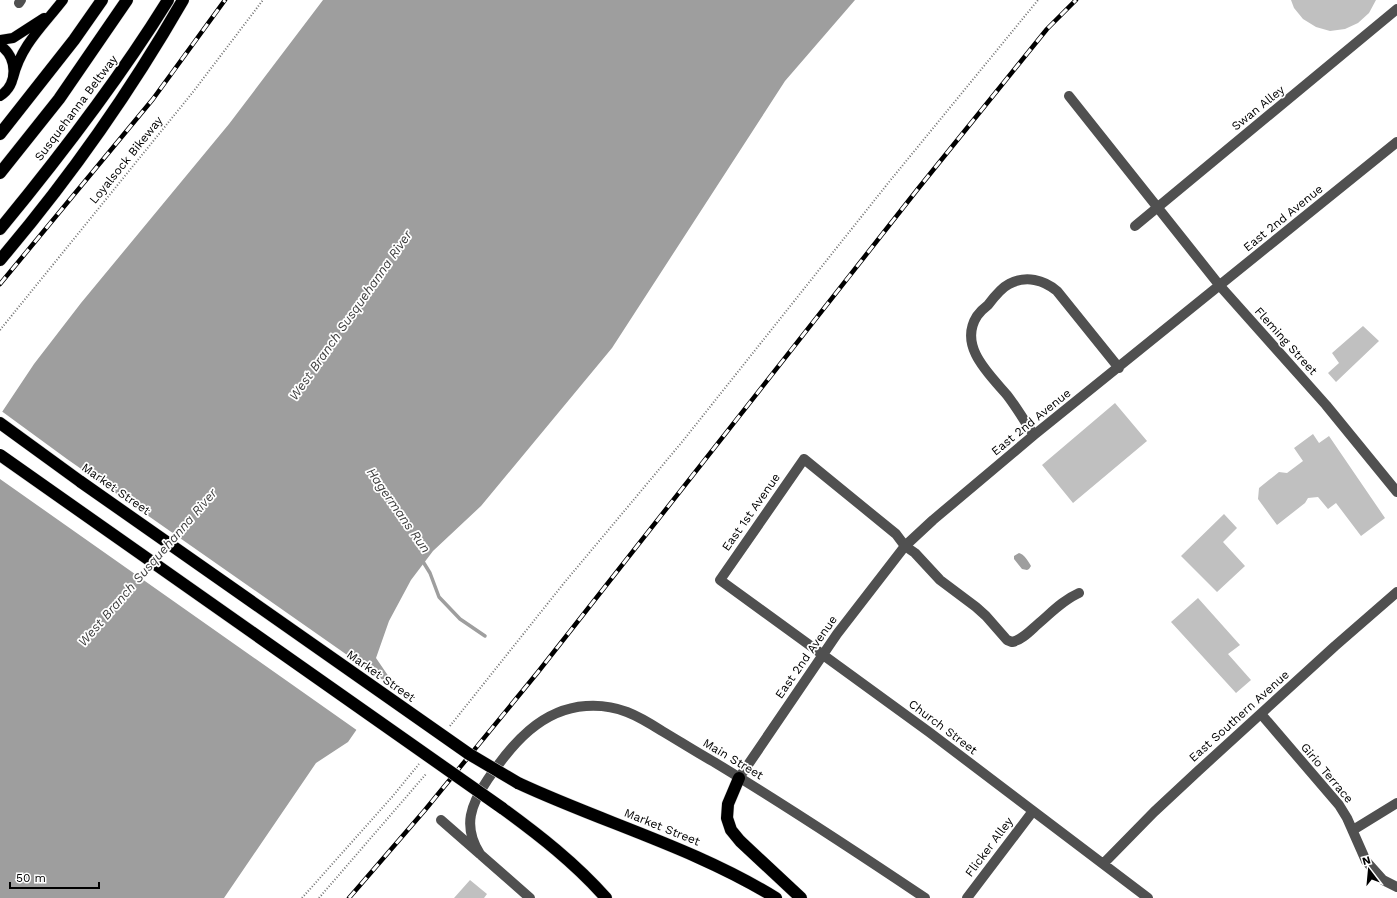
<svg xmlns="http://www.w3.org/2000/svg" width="1397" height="898" viewBox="0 0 1397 898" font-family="'Work Sans',sans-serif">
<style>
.water{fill:#9e9e9e}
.pier{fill:#fff}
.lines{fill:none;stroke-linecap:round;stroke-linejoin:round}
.stream{stroke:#9e9e9e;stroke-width:3.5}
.building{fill:#c0c0c0}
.major-casing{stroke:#dbdbdb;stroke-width:11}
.highway-casing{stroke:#dbdbdb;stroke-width:13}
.path{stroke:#727272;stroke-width:2;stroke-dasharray:1 2;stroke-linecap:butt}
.minor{stroke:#505050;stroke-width:10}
.major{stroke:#000;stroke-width:10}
.highway{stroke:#000;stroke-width:12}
.rail-casing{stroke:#000;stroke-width:4.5}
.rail{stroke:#fff;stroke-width:3;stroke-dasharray:9;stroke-linecap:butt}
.highway-bridge-casing{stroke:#dbdbdb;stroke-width:13;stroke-linecap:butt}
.highway-bridge{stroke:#000;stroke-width:12}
.labels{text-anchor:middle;stroke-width:3.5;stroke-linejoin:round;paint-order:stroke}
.street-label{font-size:12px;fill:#000;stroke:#fff}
.water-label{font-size:13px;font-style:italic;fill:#3f3f3f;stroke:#fff}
</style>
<rect width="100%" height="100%" fill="#fff"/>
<!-- water -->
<path class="water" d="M323,0H855L785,81L612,348L481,506L433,551L411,580L389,621L376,658L391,680L348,742L316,763L224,898H0V415L34,364L81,303L229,124Z
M1019,553C1024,554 1028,561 1031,566L1029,569L1027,570L1022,569L1014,559V556Z"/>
<!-- pier -->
<path class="pier" d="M0,410L67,459L390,685L358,731L0,479Z"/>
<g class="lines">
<!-- stream -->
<path class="stream" d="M422,560L430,573L439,597L460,619L485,636"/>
</g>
<!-- building -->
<path class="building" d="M1291,0H1376L1369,13L1358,23L1345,29L1330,31L1316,27L1303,19L1294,8Z
M1363,326L1379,341L1336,382L1328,373L1339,363L1332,353Z
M1115,403L1147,441L1073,503L1042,465Z
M1313,434L1319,443L1329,436L1385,518L1361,536L1336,503L1328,509L1318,497L1308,498L1305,503L1277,525L1258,499L1259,488L1279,472L1287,473L1303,461L1294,448Z
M1224,514L1237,528L1223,542L1245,566L1217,592L1181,556Z
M1198,598L1240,645L1228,654L1251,680L1236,693L1171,622Z
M470,880L487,894L484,898H454Z"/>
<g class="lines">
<!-- major casing -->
<g class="major-casing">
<path id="major" d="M0,40L13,38L44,18
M0,45C18,58 18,84 0,96
M13,78C21,45 43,26 63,0"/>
</g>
<!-- highway casing -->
<g class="highway-casing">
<path id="highway" d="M0,134L74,40L102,0
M0,173L59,99L127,0
M0,229C60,156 118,81 168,0
M0,260C69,179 130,92 183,0
M0,423L81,482
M739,778L728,804L727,818L731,830L740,841L801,898
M518,783C604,823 695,848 776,898
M502,808C539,835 575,863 606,898"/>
</g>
<!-- path -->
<path class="path" d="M0,330L193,92L263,0
M450,726L564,583L682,442L889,182L1038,0
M302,898L392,797L419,764
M319,898L426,774"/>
<!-- minor -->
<path class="minor" d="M19,3L21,0
M1069,96L1220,286L1326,405L1397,492
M1135,226L1397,9
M1034,435C1025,422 1017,408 1007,395C989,374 958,346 977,316C980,312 984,308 988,305C994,297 1001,288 1009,284C1026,275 1044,280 1057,291L1119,368
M1079,593C1063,600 1051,613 1038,624C1030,631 1022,640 1012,642L1007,640L986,616L976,607L940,580L915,553L905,546L896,534L804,459L720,580L929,732L1148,898
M1261,714L1339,805L1347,818L1366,861L1383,880L1397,887
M739,778L837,634L905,546L933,520L1034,435L1397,142
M441,820L530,898
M1353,830L1397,803
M480,854C462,826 471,804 488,779C512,744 541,709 586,706C600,705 614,707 627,712C640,717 651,724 662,731C679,741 696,752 714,762C785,805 855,851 925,898
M1103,864L1154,812L1198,771L1335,646L1397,592
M967,898L1033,811"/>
<!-- major -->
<use href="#major" class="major"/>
<!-- highway -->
<use href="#highway" class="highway"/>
<!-- rail casing -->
<g class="rail-casing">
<path id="rail" d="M0,284L153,99L225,0
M349,898L425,810L538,672L917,190L1047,29L1076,0"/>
</g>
<!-- rail -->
<use href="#rail" class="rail"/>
<!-- highway-bridge casing -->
<g class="highway-bridge-casing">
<path id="highway-bridge" d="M0,455L502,808
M81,482L469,754L518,783"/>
</g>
<!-- highway-bridge -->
<use href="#highway-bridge" class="highway-bridge"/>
</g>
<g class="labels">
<!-- street labels -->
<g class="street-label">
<text transform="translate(76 108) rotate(-53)" y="4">Susquehanna Beltway</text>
<text transform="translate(1258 108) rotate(-39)" y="4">Swan Alley</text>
<text transform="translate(126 160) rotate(-51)" y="4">Loyalsock Bikeway</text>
<text transform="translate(1283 218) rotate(-39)" y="4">East 2nd Avenue</text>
<text transform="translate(1286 341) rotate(48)" y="4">Fleming Street</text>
<text transform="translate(1031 422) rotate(-39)" y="4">East 2nd Avenue</text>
<text transform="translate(116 489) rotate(35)" y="4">Market Street</text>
<text transform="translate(751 512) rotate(-55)" y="4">East 1st Avenue</text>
<text transform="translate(806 657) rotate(-55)" y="4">East 2nd Avenue</text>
<text transform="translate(381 676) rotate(35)" y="4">Market Street</text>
<text transform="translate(1239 716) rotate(-42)" y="4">East Southern Avenue</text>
<text transform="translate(943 727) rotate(37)" y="4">Church Street</text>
<text transform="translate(733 759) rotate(31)" y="4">Main Street</text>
<text transform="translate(1327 773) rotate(50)" y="4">Girio Terrace</text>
<text transform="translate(662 827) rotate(22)" y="4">Market Street</text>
<text transform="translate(989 847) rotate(-53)" y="4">Flicker Alley</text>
</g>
<!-- water labels -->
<g class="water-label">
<text transform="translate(350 315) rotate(-55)" y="5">West Branch Susquehanna River</text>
<text transform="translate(399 510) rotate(55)" y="5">Hagermans Run</text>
<text transform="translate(147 567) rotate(-49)" y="5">West Branch Susquehanna River</text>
</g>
</g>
<!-- north arrow -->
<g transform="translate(1369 870) rotate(344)" stroke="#ffffff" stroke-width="3" paint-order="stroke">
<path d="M0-3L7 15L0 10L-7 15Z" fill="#000000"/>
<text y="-6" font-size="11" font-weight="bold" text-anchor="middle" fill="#000000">N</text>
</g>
<!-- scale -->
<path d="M10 882v6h89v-6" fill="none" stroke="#000000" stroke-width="2"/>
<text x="16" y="882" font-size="12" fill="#000000" stroke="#ffffff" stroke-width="3" paint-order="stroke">50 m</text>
</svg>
